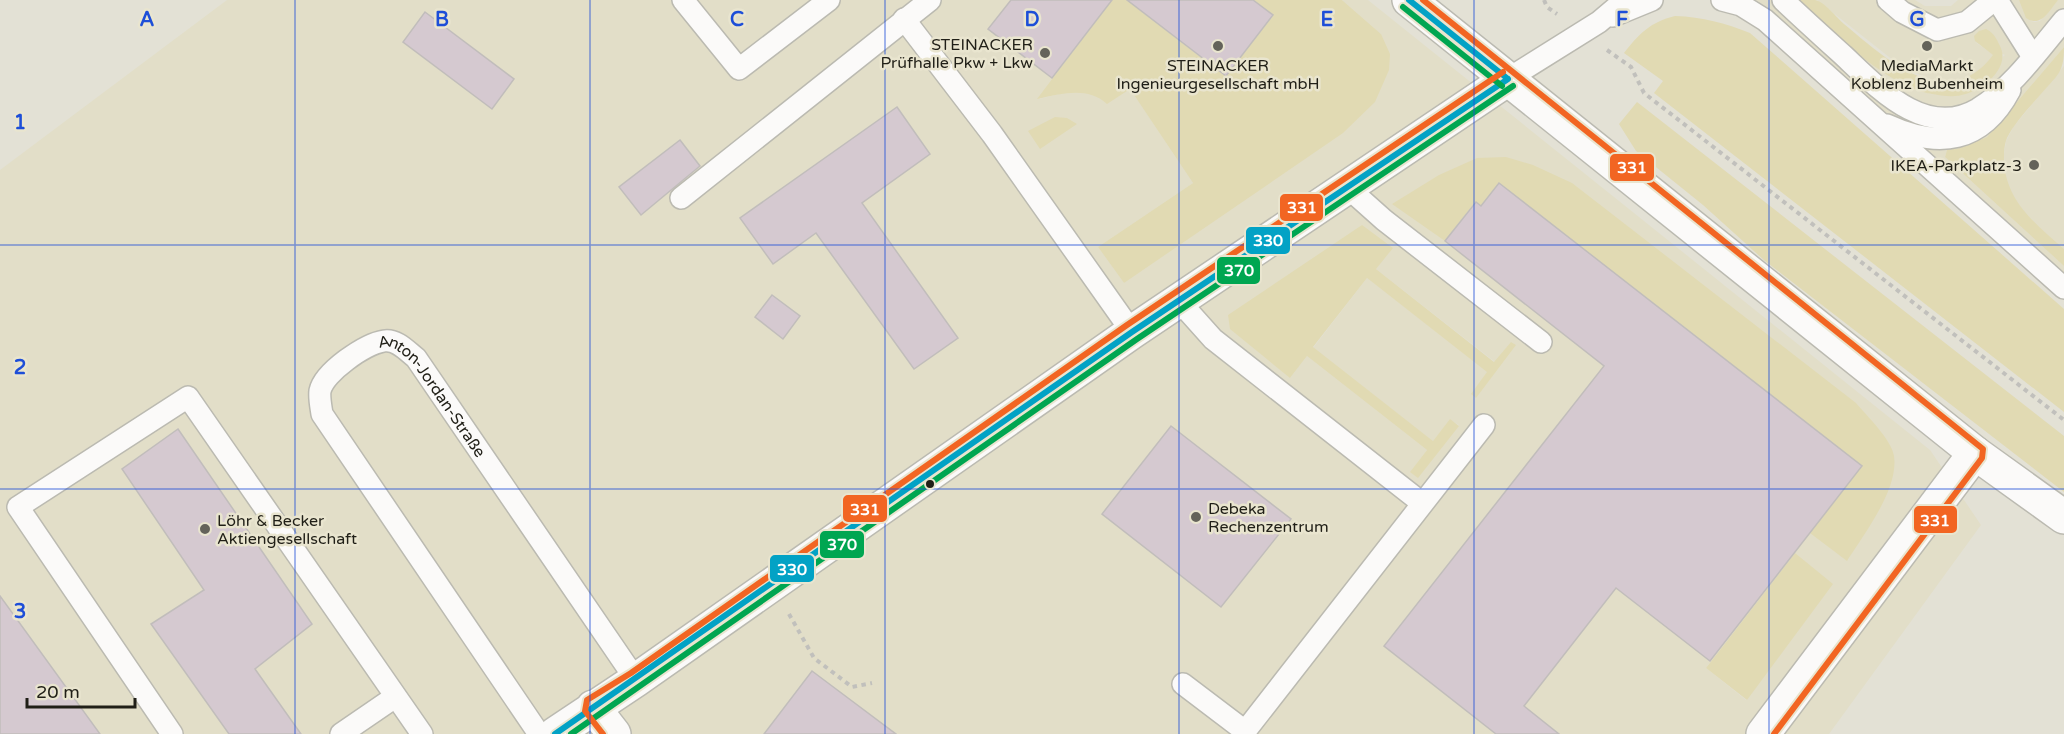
<svg xmlns="http://www.w3.org/2000/svg" width="2064" height="734" viewBox="0 0 2064 734" font-family="'Varela Round',sans-serif">
<style>
.built{fill:#e2dec8;fill-rule:evenodd}
.green{fill:#e1dab3}
.building{fill:#d5c9d0;stroke:#c1bdbb;stroke-width:1.5}
.lines{fill:none;stroke-linecap:round;stroke-linejoin:round}
.service-casing{stroke:#bbbab1;stroke-width:24}
.minor-casing{stroke:#bbbab1;stroke-width:36}
.tertiary-casing{stroke:#bbbab1;stroke-width:36}
.path{stroke:#c1c0bc;stroke-width:4;stroke-dasharray:4.5 4.5;stroke-linecap:butt}
.service{stroke:#fbfaf9;stroke-width:21}
.minor{stroke:#fbfaf9;stroke-width:33}
.tertiary{stroke:#fbfaf9;stroke-width:33}
.bus-1-casing{stroke:#e9e5cf;stroke-width:10}
.bus-2-casing{stroke:#e9e5cf;stroke-width:10}
.bus-3-casing{stroke:#e9e5cf;stroke-width:10}
.bus-1{stroke:#02a2c5;stroke-width:6}
.bus-2{stroke:#00a651;stroke-width:6}
.bus-3{stroke:#f26522;stroke-width:6}
.grid{fill:none;stroke:#1d4ed8;stroke-width:1.5;stroke-opacity:0.55}
.poi-dot{fill:#64635a;stroke:#e9e5cf;stroke-width:2}
.bus-dot{fill:#201f17;stroke:#e9e5cf;stroke-width:2}
.labels{text-anchor:middle;stroke-width:5;stroke-linejoin:round;paint-order:stroke}
.poi-label{font-size:16px;fill:#201f17;stroke:#e9e5cf;text-anchor:end}
.street-label{font-size:16px;fill:#201f17;stroke:#e9e5cf}
.grid-label{font-size:20px;text-anchor:middle;font-weight:bold;fill:#1d4ed8;stroke:#e9e5cf;stroke-width:5;stroke-linejoin:round;paint-order:stroke}
.line-badge{stroke:#e9e5cf;stroke-width:2}
.badge-label{font-size:16px;text-anchor:middle;font-weight:bold;fill:#fff}
</style>
<rect width="100%" height="100%" fill="#e3e1d5"/>
<!-- built -->
<path class="built" d="M227,0H1112L1039,99L1068,92H1086L1100,98L1130,89L1193,183L1098,247L1124,283L1381,34L1342,0H1368L1930,450L1981,525L1829,734H0V170ZM1506,157L1892,475L1848,560L1811,532L1862,466L1499,183L1481,206L1476,202L1448,237ZM1362,225L1376,269L1495,362L1511,342L1471,394L1488,372L1367,278L1313,348L1433,441L1450,420L1459,425L1418,477L1411,471L1427,450L1307,356L1290,378ZM1795,553L1747,700H1746L1706,668Z
M1738,0H1797L1866,59L1897,79L1930,94L1957,96L2005,55L1975,42L1994,55L1985,66L1967,79L1951,83L1938,82L1903,68L1817,0H1915L1925,6H1951L1958,0H2019L2031,21L2035,22L2040,21L2058,0H2064V47L1987,137L1960,148L1947,150L1945,157L2064,266V294Z
M2064,66V249L2026,216L2011,193L2005,176L2004,155L2006,141L2014,126Z"/>
<!-- green -->
<path class="green" d="M1112,0H1142L1137,8L1225,76L1273,16L1253,0H1342L1381,34L1390,54L1389,70L1375,102L1343,133L1124,283L1098,247L1193,183L1130,89L1107,104C1087,86 1062,94 1037,99Z
M1797,0C1802,0 1810,0 1815,0C1825,2 1836,17 1844,24C1886,59 1947,116 1993,55L1975,41L1974,36L1979,31L1986,29C1994,33 1996,38 2000,46C2012,69 1978,95 1955,96C1948,97 1939,95 1932,94C1888,87 1830,30 1797,0Z
M2019,0H2058C2049,11 2041,28 2026,18Z
M1675,16C1703,17 1725,23 1750,33L2064,309V412L1654,93L1663,81L1624,53C1639,34 1650,22 1675,16Z
M2064,47C2064,74 2057,75 2041,94C2029,108 2015,122 2007,138C2004,145 2004,154 2004,161C2006,202 2036,224 2064,249V266L1945,157L1947,150L1960,148L1987,137Z
M1637,102L2064,436V492L1765,261L1703,205L1636,151L1619,124Z
M1055,117L1067,118L1077,124L1040,149L1028,131Z
M1506,157L1533,165L1572,183L1856,403C1866,415 1892,440 1894,456C1899,489 1864,534 1847,561L1810,533L1862,466L1499,183L1481,206L1475,202L1445,241L1392,204L1439,175L1477,158Z
M1362,225L1393,248L1376,269L1494,362L1511,342L1516,345L1476,398L1471,394L1487,372L1367,278L1313,347L1433,441L1450,419L1459,426L1418,478L1410,472L1427,450L1307,356L1290,378L1230,329L1228,315Z
M1795,553L1833,584L1747,700L1706,668Z"/>
<!-- building -->
<path class="building" d="M1011,0H1112L1052,78L988,29Z
M1127,0H1253L1273,15L1226,76Z
M425,12L514,79L492,109L403,42Z
M897,107L930,154L862,203L958,338L914,369L816,233L773,264L740,218Z
M680,140L700,166L641,215L619,187Z
M1499,183L1862,466L1710,661L1616,588L1524,706L1559,734H1496L1384,646L1604,366L1445,241L1476,202L1481,206Z
M772,295L800,316L783,339L755,317Z
M1171,426L1291,519L1221,607L1102,514Z
M178,429L312,624L255,669L301,734H229L151,624L204,590L122,469Z
M0,596L100,734H0Z
M812,671L896,734H764Z"/>
<g class="lines">
<!-- service casing -->
<g class="service-casing">
<g id="service">
<path d="M683,0L739,69L829,0"/>
<path d="M1722,0L1741,5L1765,20L2064,288"/>
<path d="M1783,0C1803,19 1823,37 1844,56C1878,88 1926,140 1978,109C2013,87 2038,51 2064,20"/>
<path d="M1888,0L1902,12L1937,30L1967,22L1994,0"/>
<path d="M1997,0L2033,57"/>
<path d="M1613,16L1652,0"/>
<path d="M904,19L992,134L1132,332"/>
<path d="M1508,79L1599,22L1625,0"/>
<path d="M1887,125C1939,149 1982,143 2010,90"/>
<path d="M1347,187L1384,220L1541,342"/>
<path d="M681,198L930,0"/>
<path d="M1179,301L1213,339L1422,503"/>
<path d="M1183,684L1245,731"/>
<path d="M172,734L18,507L188,397L422,734"/>
<path d="M341,734L395,697"/>
<path id="s1" d="M539,734L322,414C321,407 319,398 320,391C324,372 365,344 384,341C397,339 407,351 416,358L636,680"/>
<path d="M1243,734L1484,425"/>
</g>
</g>
<!-- minor casing -->
<g class="minor-casing">
<path id="minor" d="M1975,453L2064,517
M593,707L614,734
M555,734L636,680L1132,332L1508,79"/>
</g>
<!-- tertiary casing -->
<g class="tertiary-casing">
<path id="tertiary" d="M1409,0L1975,453L1763,734"/>
</g>
<!-- path -->
<path class="path" d="M1544,0L1547,7L1557,14
M1607,50L1631,67L1644,93L2064,420
M789,614L814,658L852,687L872,683"/>
<!-- service -->
<use href="#service" class="service"/>
<!-- minor -->
<use href="#minor" class="minor"/>
<!-- tertiary -->
<use href="#tertiary" class="tertiary"/>
<!-- bus-1 casing -->
<g class="bus-1-casing">
<path id="bus-1" d="M1409,0L1508,79
M555,734L1132,332L1508,79"/>
</g>
<!-- bus-2 casing -->
<g class="bus-2-casing">
<path id="bus-2" d="M1403,7L1502,86
M571,734L1137,339L1513,86"/>
</g>
<!-- bus-3 casing -->
<g class="bus-3-casing">
<path id="bus-3" d="M1423,0L1983,449L1982,458L1774,734
M603,734L585,711L587,700L631,673L1127,325L1503,72"/>
</g>
<!-- bus-1 -->
<use href="#bus-1" class="bus-1"/>
<!-- bus-2 -->
<use href="#bus-2" class="bus-2"/>
<!-- bus-3 -->
<use href="#bus-3" class="bus-3"/>
</g>
<!-- grid -->
<path class="grid" d="M295,0V734M590,0V734M885,0V734M1179,0V734M1474,0V734M1769,0V734M0,245H2064M0,489H2064"/>
<!-- markers -->
<g class="poi-dot">
<circle cx="1218" cy="46" r="6"/>
<circle cx="1927" cy="46" r="6"/>
<circle cx="1045" cy="53" r="6"/>
<circle cx="2034" cy="165" r="6"/>
<circle cx="1196" cy="517" r="6"/>
<circle cx="205" cy="529" r="6"/>
</g>
<circle class="bus-dot" cx="930" cy="484" r="5"/>
<g class="labels">
<!-- poi labels -->
<g class="poi-label">
<text x="1033" y="50">STEINACKER<tspan x="1033" dy="18">Prüfhalle Pkw + Lkw</tspan></text>
<text x="1218" y="71" text-anchor="middle">STEINACKER<tspan x="1218" dy="18">Ingenieurgesellschaft mbH</tspan></text>
<text x="1927" y="71" text-anchor="middle">MediaMarkt<tspan x="1927" dy="18">Koblenz Bubenheim</tspan></text>
<text x="2022" y="171">IKEA-Parkplatz-3</text>
<text x="1208" y="514" text-anchor="start">Debeka<tspan x="1208" dy="18">Rechenzentrum</tspan></text>
<text x="217" y="526" text-anchor="start">Löhr &amp; Becker<tspan x="217" dy="18">Aktiengesellschaft</tspan></text>
</g>
<!-- street labels -->
<g class="street-label">
<text dy="6" stroke="none"><textPath href="#s1" startOffset="568">Anton-Jordan-Straße</textPath></text>
</g>
</g>
<g class="grid-label">
<text x="147" y="26">A</text>
<text x="442" y="26">B</text>
<text x="737" y="26">C</text>
<text x="1032" y="26">D</text>
<text x="1327" y="26">E</text>
<text x="1622" y="26">F</text>
<text x="1917" y="26">G</text>
<text x="20" y="129">1</text>
<text x="20" y="374">2</text>
<text x="20" y="618">3</text>
</g>
<g class="line-badge">
<rect x="1609" y="153" width="46" height="29" rx="6" fill="#f26522"/>
<rect x="1279" y="193" width="45" height="29" rx="6" fill="#f26522"/>
<rect x="1245" y="226" width="46" height="29" rx="6" fill="#02a2c5"/>
<rect x="1216" y="256" width="45" height="29" rx="6" fill="#00a651"/>
<rect x="842" y="494" width="46" height="29" rx="6" fill="#f26522"/>
<rect x="1913" y="505" width="45" height="29" rx="6" fill="#f26522"/>
<rect x="819" y="530" width="46" height="29" rx="6" fill="#00a651"/>
<rect x="769" y="554" width="46" height="29" rx="6" fill="#02a2c5"/>
</g>
<g class="badge-label">
<text x="1632" y="173">331</text>
<text x="1302" y="213">331</text>
<text x="1268" y="246">330</text>
<text x="1239" y="276">370</text>
<text x="865" y="515">331</text>
<text x="1935" y="526">331</text>
<text x="842" y="550">370</text>
<text x="792" y="575">330</text>
</g>
<!-- scale -->
<path d="M27 698v9h108v-9" fill="none" stroke="#201f17" stroke-width="3"/>
<text x="36" y="698" font-size="18" fill="#201f17" stroke="#e9e5cf" stroke-width="4.5" paint-order="stroke">20 m</text>
</svg>
